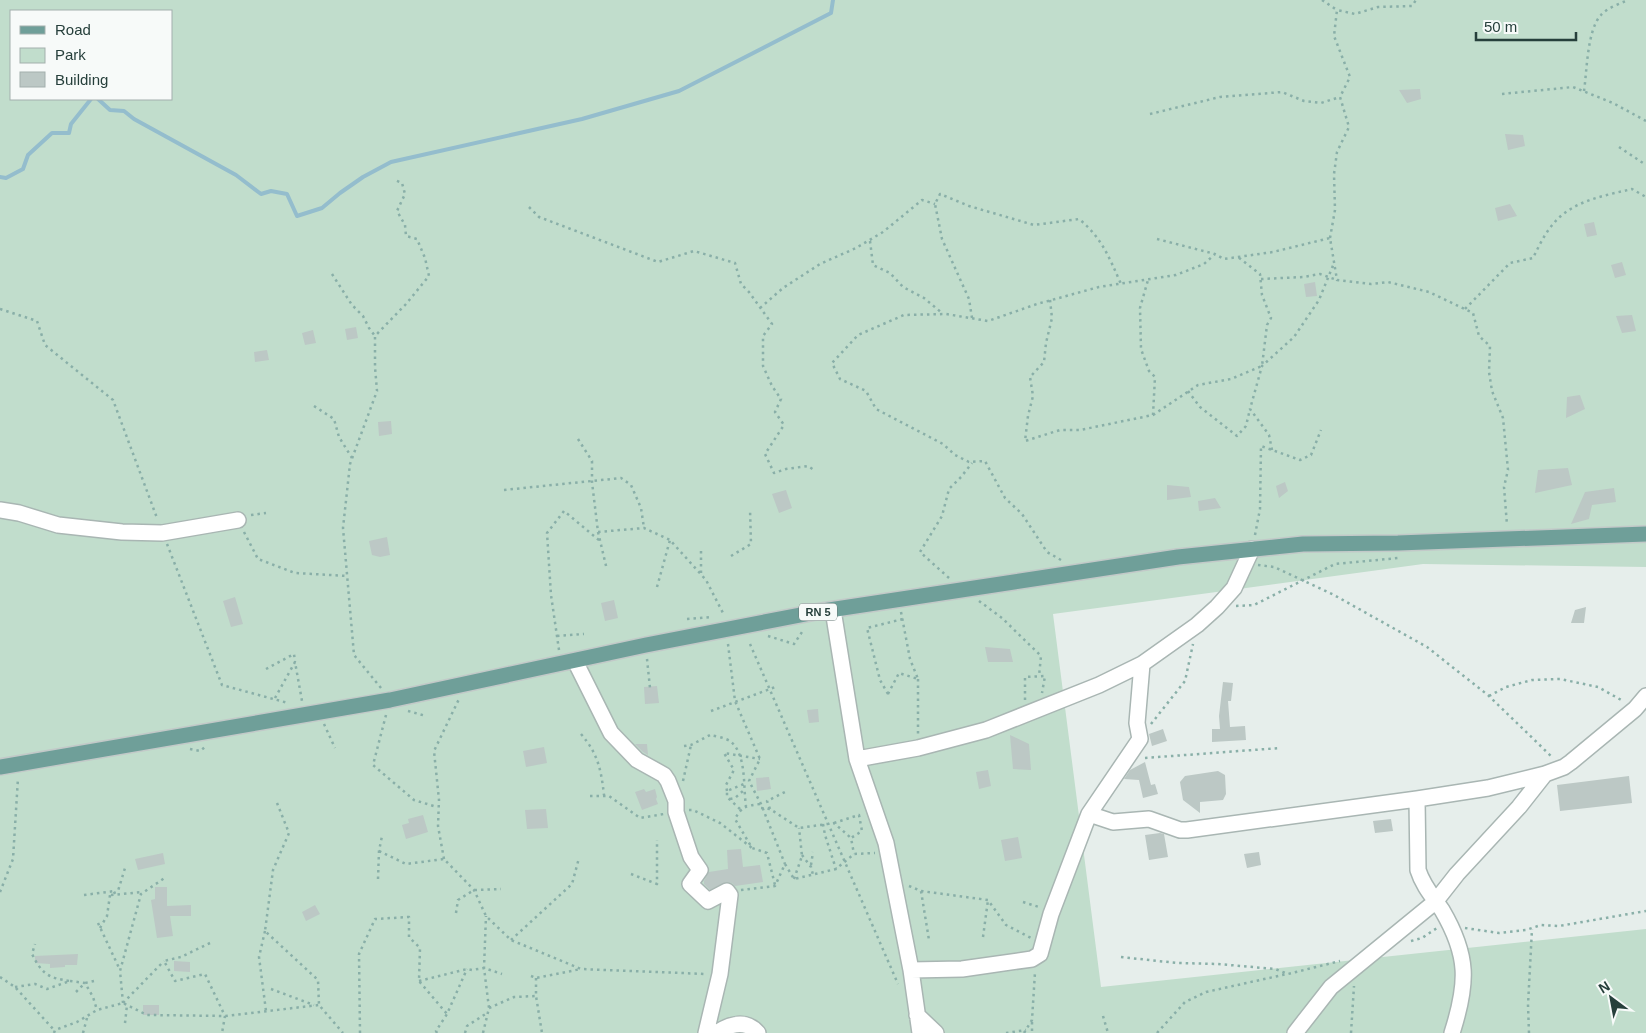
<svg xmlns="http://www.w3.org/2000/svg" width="1646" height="1033" viewBox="0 0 1646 1033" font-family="Arial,sans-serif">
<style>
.green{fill:#c1ddcc;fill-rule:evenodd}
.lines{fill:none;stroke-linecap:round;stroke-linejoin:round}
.stream{stroke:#94bdcd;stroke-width:4}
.building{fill:#bcc8c5}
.street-casing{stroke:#a9b6b3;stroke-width:18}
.primary-casing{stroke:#c2c9c8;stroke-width:18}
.path{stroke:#89afa8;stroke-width:2.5;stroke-dasharray:2.5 4;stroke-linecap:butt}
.street{stroke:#fff;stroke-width:15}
.primary{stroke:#6f9f99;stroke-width:15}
.labels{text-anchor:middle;stroke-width:4;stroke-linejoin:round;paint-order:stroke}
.shield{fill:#f7faf9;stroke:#657774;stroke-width:1}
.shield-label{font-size:11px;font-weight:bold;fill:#263f3b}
</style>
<rect width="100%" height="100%" fill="#e6eeeb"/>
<!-- green -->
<path class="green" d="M0,0H1646V567L1423,564L1053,614L1101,987L1646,929V1033H0ZM11,11H171V99H11Z"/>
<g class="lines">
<!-- stream -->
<path class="stream" d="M98,99L110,110L124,111L134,119L236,175L261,194L271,191L287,194L297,216L322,208L340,193L363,177L391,162L582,119L679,91L831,13L833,0
M0,177L6,178L23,169L28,155L52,133H69L71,124L91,99"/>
</g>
<!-- building -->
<path class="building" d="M1420,89L1421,99L1407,103L1399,90Z
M1505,134L1523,135L1525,146L1508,150Z
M1510,204L1517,216L1498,221L1495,208Z
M1594,222L1597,235L1587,237L1584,224Z
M1622,262L1626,275L1615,278L1611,265Z
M1315,282L1317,296L1306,297L1304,284Z
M1632,315L1636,331L1622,333L1616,316Z
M356,327L358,338L347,340L345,329Z
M313,330L316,343L305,345L302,333Z
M267,350L269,360L255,362L254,352Z
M1580,395L1585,409L1566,418L1567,397Z
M391,421L392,434L379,436L378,422Z
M1568,468L1572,485L1535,493L1538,470Z
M1285,482L1288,491L1279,498L1276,486Z
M1167,485L1189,487L1191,497L1167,500Z
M1614,488L1616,502L1592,505L1589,519L1571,524L1585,492Z
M786,490L792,508L779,513L772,494Z
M1215,498L1221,508L1199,511L1198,501Z
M387,537L390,555L380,557L372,555L369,541Z
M235,597L243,624L231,627L223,601Z
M614,600L618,618L605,621L601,603Z
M1586,607L1584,623H1571L1575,610Z
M985,647L1010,649L1013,662H988Z
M1223,682L1233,683L1231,701H1228L1230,727L1245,726L1246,740L1212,742V729H1220L1219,716Z
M657,686L659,703L645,704L644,687Z
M818,709L819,722L809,723L807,710Z
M1163,729L1167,741L1152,746L1149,734Z
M1010,735L1029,744L1031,770L1013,769Z
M635,744H647L648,755L643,752Z
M544,747L547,763L526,767L523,751Z
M1145,762L1151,785L1155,784L1158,794L1143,798L1139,780L1124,779L1130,770Z
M988,770L991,786L979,789L976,772Z
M1218,771L1225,775L1226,794L1223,800L1200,802V813L1183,800L1180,782L1185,776Z
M1629,776L1632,803L1560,811L1557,785Z
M769,777L771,789L757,791L756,778Z
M644,789L646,792L655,789L657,797L656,799L658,804L642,810L635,792Z
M546,809L548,828L527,829L525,810Z
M423,815L428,832L406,839L402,825L409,823L408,819Z
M1391,819L1393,831L1375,833L1373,821Z
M1160,833L1164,834L1168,857L1149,860L1145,835Z
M1018,837L1022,858L1005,861L1001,840Z
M741,849L743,867L760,865L763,882L735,886L732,883L726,882L710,890L704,884V881L709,872L728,869L727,850Z
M1259,852L1261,865L1247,868L1244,854Z
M163,853L165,864L138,870L135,859Z
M155,887H167V906L191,905V916H170L173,936L157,938L151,900L155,899Z
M315,905L320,914L306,921L302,912Z
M78,954L77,965H65V967L50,968V964L35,963V956Z
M174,961L190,962V972L174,971Z
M143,1005H159V1015H143Z"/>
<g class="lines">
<!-- street casing -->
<g class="street-casing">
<path id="street" d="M0,510L19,513L58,525L122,532L162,533L238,520
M833,610L857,759L886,843L911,970L920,1033
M575,661L611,733L637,760L664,775L668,781L676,801V812L691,857L700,870L690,884L708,901L727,891L730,895L720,974L706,1033
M857,759L918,748L986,730L1099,685L1142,664L1197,625L1217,607L1234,588L1252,549
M1417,799L1418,870C1423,886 1433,897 1442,910C1469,956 1468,983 1452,1033
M1089,814L1113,822L1149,819L1180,830H1187L1417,799L1488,788L1545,774L1564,767L1571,762L1635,709L1646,696
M911,970L962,969L1032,959L1040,954L1051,914L1089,814L1140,739L1137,723L1142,664
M917,1015L936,1033
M716,1033C730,1024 746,1019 758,1033
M1295,1033L1331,987L1435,902L1457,874L1519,807L1545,774"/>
</g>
<!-- primary casing -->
<g class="primary-casing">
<path id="primary" d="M0,767L390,700L646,645L816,612L1178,557L1303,544L1398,543L1646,534"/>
</g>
<!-- path -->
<path class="path" d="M1322,0L1337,10
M1584,91C1587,71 1587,30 1601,15C1607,8 1619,4 1628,0
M1502,94L1573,87L1613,103L1646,121
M1150,114L1220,97L1282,92L1304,101L1321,103L1340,97
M1619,147L1646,165
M529,207L539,217L658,262L694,251L735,263L741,284L749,292L772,324L763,336V366L772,386L781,399L775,412L784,425L765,454L774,473L786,469L808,466L814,470
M1330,238L1335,210L1334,174L1337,152L1349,127L1340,97L1350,77L1334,36L1337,10L1355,14L1378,7L1412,6L1416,0
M1157,239L1215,254
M870,241L873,265L890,273L903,287L924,298L942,313
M332,274L352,305L363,316L369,328L375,336
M1261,279L1303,277L1320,274L1337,280
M1050,300L1052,318L1046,343L1044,362L1030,377L1033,396L1028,416L1025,441L1060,430H1080L1153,415L1155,377L1149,371L1141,349L1140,308L1148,280
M760,308L783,288L820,264L856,248L883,232L922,200L935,204
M0,309L37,321L45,345L113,400L157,518
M1465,309L1510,263L1533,258C1538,248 1543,237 1550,228C1569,201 1603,196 1632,189L1646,197
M972,318L969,299L942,239L935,204L940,194L969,206L1034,225L1079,219C1102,238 1109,257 1121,284
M1188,391L1200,407L1237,436L1246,426L1250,409
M314,406L334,419L339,437L352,458
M1153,415L1198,385L1231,379L1262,366L1267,325L1271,318L1262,295L1260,274L1238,257
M578,439L592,461V482L598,532L644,528L670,540L706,580L724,615
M1272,450L1269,435L1250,409L1262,366L1294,337L1319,300L1334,263
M504,490L621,478L631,485L641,508L644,528
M251,515L266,513
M244,532L258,559L295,573L348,576
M598,532L607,570
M1255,535L1260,509L1261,446L1300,460L1311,455L1321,430
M167,544L222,685L288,703
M731,556L751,544L750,509
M1061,560L1047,552L1022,514L1005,498L985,461L969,462L955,455L943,444L876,409L866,391L840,379L832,363L858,335L904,315L946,314L988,321L1037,304L1099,287L1176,275L1204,264L1215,254L1224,259L1273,252L1330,238L1337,280L1371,284L1388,282L1429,292L1473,313L1479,336L1490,346L1489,372L1492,391L1503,418L1508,470L1504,487L1507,525
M1258,565L1274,567L1334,595L1427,647L1489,696L1552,757
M701,573V551
M949,578L920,552L942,516L949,489L961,477L972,463
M657,587L670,540
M979,601L1002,618L1041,656L1039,676
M1236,606L1254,605L1335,564L1398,558
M687,619L712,617
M557,636L584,634
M768,636L794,644L804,629
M728,644L735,701L760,759L749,781L761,804L785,864
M750,644L898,984
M559,650L551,595L547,533L564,511L600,541
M647,659L650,688
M266,669L294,654L295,662
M918,679V734
M381,688L354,655L343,528L350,464L377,391L375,367V336L406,304L429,276L425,258L417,239L406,236L405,225L397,211L405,194L402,183L395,180
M888,694L899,673L918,679L910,659L901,612
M888,694L880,680L867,628L903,619
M1489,696L1506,687L1532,680L1560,679L1598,687L1623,701
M275,698L295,662L302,701
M1025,700V677L1045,676L1042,693
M408,711L426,716
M711,711L778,686
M386,715L373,765L414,800L437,807
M324,724L335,748
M1151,724L1185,681L1193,644
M581,734C598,754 601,769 604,795
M684,746L691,745L710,735C716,736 725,738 730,741C747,754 743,787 746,806
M190,749L200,751L205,747
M1145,758L1280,748
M683,781L691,745
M727,791L726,785L734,770L724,753L760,759
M590,796H609L640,818L664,814
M730,799L735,798L744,790
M277,803L289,833L273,870L265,931L318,980L319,1005L343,1033
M760,804C746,806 742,806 735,819L752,848L767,853L775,885
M761,808L770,809L799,828L834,823L851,838
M740,809L727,797V791L744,784
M770,809L767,801L787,791
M689,810H693L720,823L752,848
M834,823L859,815L862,831L851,838L854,854
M823,824L825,835L836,869
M379,851L406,864L444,859L474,890L486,916L511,940L581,969L706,974
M802,855L811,867L813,875
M444,859L438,826L439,800L434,751L459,699
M811,865L813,852
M631,874L657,884V840
M378,879L379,851L382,836
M794,879L802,856L799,828
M909,886L921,891L988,900L1006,925L1031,938
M741,890L775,886L785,864L794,879L836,869L854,854L875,853
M921,891L929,940
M0,892L13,859L18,778
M84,895L115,891
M111,895L143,892
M1023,902L1039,907
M456,913L458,900L474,890L501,889
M98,923L120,970
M100,928L107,916L110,895L118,891L125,868
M1465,928L1499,933L1526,930L1541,925L1559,926L1646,911
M265,931L259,957L266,1011
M983,937L988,900
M511,940L572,884L579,858
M1411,941L1422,938L1437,928
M210,943L181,957L164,961L175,981L205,974L225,1016L222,1033
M1121,957L1177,963L1218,964L1275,969L1288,974L1340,961
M531,976L536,978L581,969
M0,977L15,987L54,1030
M536,978V996L542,1033
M70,981L85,983L93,997L97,1010
M419,981L467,969L472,970L484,968L502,974
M15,987L35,984L47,989L70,981C48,978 42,974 32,954L35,944
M271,989L314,1005
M76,992L85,983L94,981
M123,1003L120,971L141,894L166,877
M123,1003L164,961
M489,1008L514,997L536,996
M1103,1016L1108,1033
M1032,1022V1033
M125,1023L127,1005
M54,1033L55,1030L77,1022L97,1010L123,1003L147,1015L225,1016L319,1005
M83,1033L87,1018
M360,1033L359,954L375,919L409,917V937L420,948L419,981L447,1014
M437,1033L436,1031L447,1014L467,969
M465,1033L467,1026L487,1013
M483,1033L489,1008L484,968L486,916
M1006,1033L1026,1030
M1024,1033L1032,1020L1035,972
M1157,1033L1185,1002L1206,992L1287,974
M1351,1033L1354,986
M1529,1033L1528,1005L1532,929"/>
<!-- street -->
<use href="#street" class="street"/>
<!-- primary -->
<use href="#primary" class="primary"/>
</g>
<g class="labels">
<!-- shield labels -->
<rect class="shield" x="799" y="603.5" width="38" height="17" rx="4"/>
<g class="shield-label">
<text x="818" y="616">RN 5</text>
</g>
</g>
<!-- legend -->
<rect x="10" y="10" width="162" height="90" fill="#f7faf9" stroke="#a3afad"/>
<rect x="20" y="26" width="25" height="8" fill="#6f9f99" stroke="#a3afad"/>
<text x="55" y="35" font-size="15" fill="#263f3b">Road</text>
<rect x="20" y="48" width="25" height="15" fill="#c1ddcc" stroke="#a3afad"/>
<text x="55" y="60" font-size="15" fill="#263f3b">Park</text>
<rect x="20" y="72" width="25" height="15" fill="#bcc8c5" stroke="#a3afad"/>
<text x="55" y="85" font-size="15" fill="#263f3b">Building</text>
<!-- north arrow -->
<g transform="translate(1611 998) rotate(328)" stroke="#f7faf9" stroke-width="4" paint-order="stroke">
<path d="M0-4L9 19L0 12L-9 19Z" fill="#263f3b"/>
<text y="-8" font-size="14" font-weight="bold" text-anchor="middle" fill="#263f3b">N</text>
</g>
<!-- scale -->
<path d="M1476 32v8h100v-8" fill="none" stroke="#263f3b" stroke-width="2.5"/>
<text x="1484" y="32" font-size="15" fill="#263f3b" stroke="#f7faf9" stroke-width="4" paint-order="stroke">50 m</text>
</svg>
